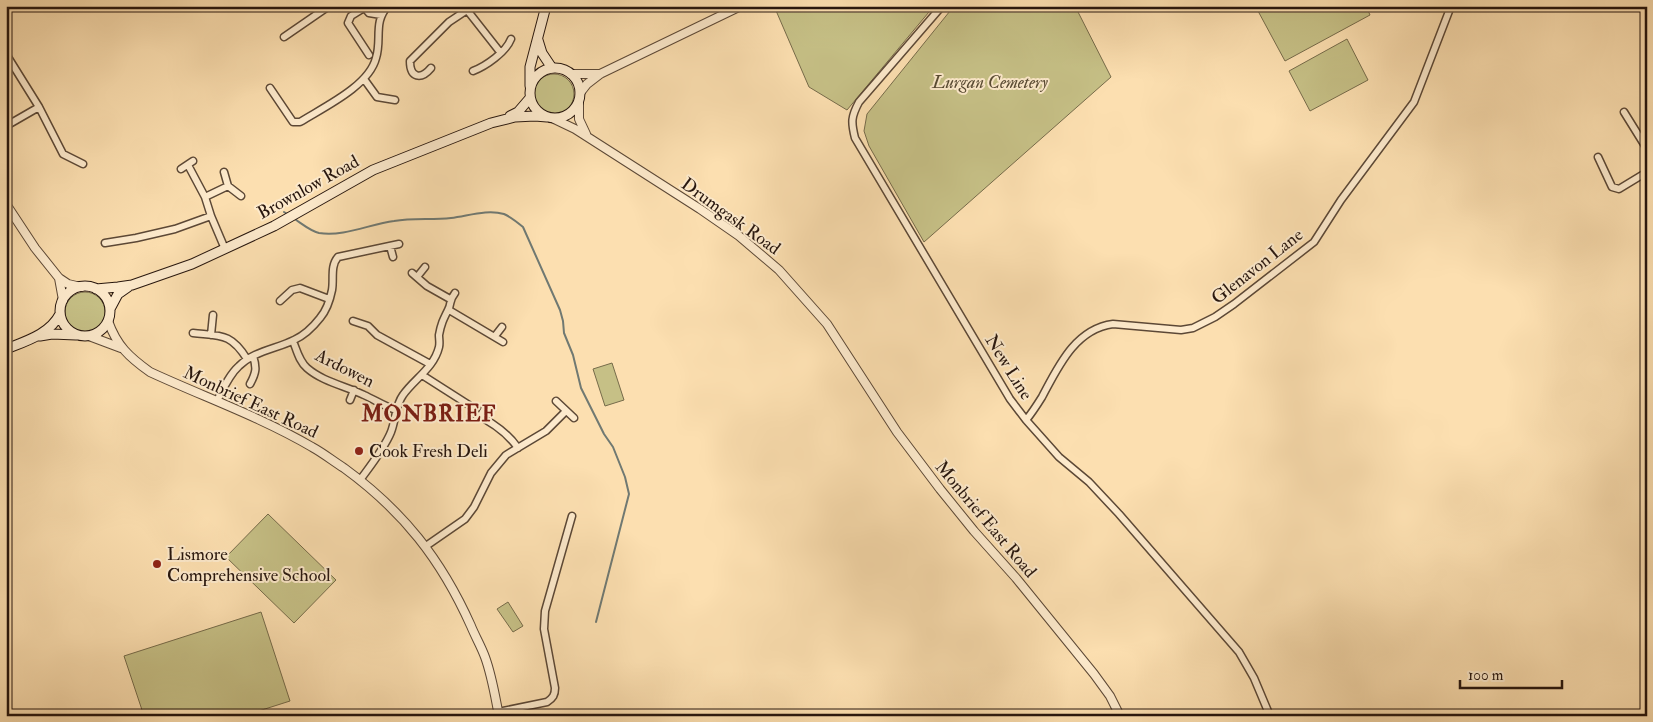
<svg xmlns="http://www.w3.org/2000/svg" width="1653" height="722" viewBox="0 0 1653 722" font-family="'IM FELL Double Pica',serif">
<style>
.green{fill:#c6c086;stroke:#766b4a}
.lines{fill:none;stroke-linecap:round;stroke-linejoin:round}
.stream{stroke:#707972;stroke-width:2}
.minor-casing{stroke:#5c4836;stroke-width:9}
.tertiary-casing{stroke:#5c4836;stroke-width:10}
.secondary-casing{stroke:#27160e;stroke-width:11}
.minor{stroke:#fdeacc;stroke-width:6}
.tertiary{stroke:#fdeacc;stroke-width:8}
.secondary{stroke:#fdeacc;stroke-width:9}
.poi-dot{fill:#8f2418;stroke:#fdeacc;stroke-width:2}
.labels{text-anchor:middle;stroke-width:4;stroke-linejoin:round;paint-order:stroke}
.park-label{font-size:18px;font-style:italic;fill:#574932;stroke:#fdeacc}
.street-label{font-size:18px;fill:#27160e;stroke:#fdeacc}
.poi-label{font-size:18px;fill:#27160e;stroke:#fdeacc;text-anchor:start}
.district-label{font-size:22px;font-weight:bold;letter-spacing:1px;fill:#7a1f14;stroke:#fdeacc}
</style>
<rect width="100%" height="100%" fill="#fcdfb0"/>
<filter id="stains"><feTurbulence type="fractalNoise" baseFrequency=".004" numOctaves="4"/><feColorMatrix values="0 0 0 0 .2 0 0 0 0 .09 0 0 0 0 .02 0 0 0 .5 -.17"/></filter>
<radialGradient id="worn" r=".72"><stop offset=".6" stop-color="#630" stop-opacity="0"/><stop offset="1" stop-color="#630" stop-opacity=".3"/></radialGradient>
<!-- green -->
<path class="green" d="M774,6H934L847,110L809,87Z
M954,6H1075L1111,77L924,242L869,146L864,131L867,114Z
M1267,6H1366L1370,15L1285,61L1258,11Z
M1347,39L1368,80L1310,111L1289,71Z
M534 94a20 20 0 1 1 40 0a20 20 0 1 1-40 0Z
M65 312a20 20 0 1 1 40 0a20 20 0 1 1-40 0Z
M612,363L624,400L605,406L593,369Z
M268,514L336,580L294,623L226,557Z
M508,602L523,626L513,632L497,609Z
M261,612L290,701L243,716H144L124,656Z"/>
<g class="lines">
<!-- stream -->
<path class="stream" d="M284,212L289,215
M293,218C301,223 310,231 319,233C344,237 370,224 394,221C413,218 432,220 451,218C468,216 487,209 504,214C511,217 517,222 523,227L560,310L563,321L564,333L573,355L581,388L604,434L613,447L625,477L629,494L596,622"/>
<!-- minor casing -->
<g class="minor-casing">
<path id="minor" d="M363,6L369,13L381,15
M942,6L859,102C851,117 851,122 855,138L1010,399L1026,420L1059,457L1089,482L1119,514L1239,652L1254,678L1270,716
M364,8L351,16L348,23L369,55
M467,10L500,52
M284,37L329,6
M6,54L39,107L63,154L83,164
M431,68C421,80 410,78 410,61L449,22L467,10L470,6
M473,71C486,66 506,52 511,39
M364,79L377,97L395,100
M270,88L293,122H300C324,107 369,86 376,58C382,39 373,22 388,6
M1624,112L1647,149
M6,126L39,107
M1598,157L1612,187L1619,189L1647,172
M188,165L205,197L211,216L225,249
M181,169L193,161
M224,172L228,186L241,196
M205,197L228,186
M105,243L136,238L175,229L211,216
M390,246L393,257
M412,273L427,286L450,299
M417,277L425,267
M280,301L292,290L300,288L329,299
M449,310L503,342
M353,321L368,326L377,335L430,364
M193,333C221,336 231,333 247,359
M211,335L213,315
M495,336L502,327
M293,341C297,351 299,361 307,368C323,382 346,386 364,395C375,400 384,406 396,410
M422,375L469,405
M250,384C256,373 257,368 253,356
M350,400L354,390
M217,401C223,389 229,375 239,366C254,351 276,349 294,340C305,335 313,327 320,318C326,311 330,300 332,290C334,279 330,266 338,257L399,244
M556,401L574,418
M473,413C490,421 507,432 518,448
M480,417L485,408
M1026,420C1032,413 1037,405 1042,397C1058,367 1075,329 1113,324L1181,330L1193,328L1215,317L1234,304L1314,242L1341,200L1414,102L1451,6
M360,480C371,465 384,449 391,432C396,419 395,406 403,395C414,379 434,368 439,347C440,343 439,339 439,335C441,324 443,320 448,310C452,303 448,302 455,293
M426,546L465,519L474,507L491,473L506,455L546,431L566,411
M498,712L547,702C553,698 555,695 555,688L544,629L545,611L572,516"/>
</g>
<!-- tertiary casing -->
<g class="tertiary-casing">
<path id="tertiary" d="M571,74H600
M580,93L587,84L600,74L741,6
M579,100V119L586,134
M552,118L575,129L700,209L739,236L779,270L827,324L897,432L940,489L974,531L1016,578L1094,674L1110,696L1120,716
M6,204L35,248L59,278L68,284L81,287
M59,278L63,300
M108,321C117,346 129,357 150,372C204,397 261,417 312,447C323,453 333,461 344,468C403,511 441,559 471,626C475,636 481,646 485,657C492,676 495,696 499,716
M89,336L121,348"/>
</g>
<!-- secondary casing -->
<g class="secondary-casing">
<path id="secondary" d="M538,40L542,53L552,68
M530 93a25 25 0 1 1 50 0a25 25 0 1 1-50 0Z
M530,86V67L546,6
M510,116L518,112L530,98
M60 311a25 25 0 1 1 50 0a25 25 0 1 1-50 0Z
M96,289L118,287L132,285L192,264L274,226L373,170L491,123L515,117L535,116L547,117
M110,309L118,294L128,287
M40,336L52,334L76,335
M6,349C26,341 50,334 60,314"/>
</g>
<!-- minor -->
<use href="#minor" class="minor"/>
<!-- tertiary -->
<use href="#tertiary" class="tertiary"/>
<!-- secondary -->
<use href="#secondary" class="secondary"/>
</g>
<!-- markers -->
<g class="poi-dot">
<circle cx="359" cy="451" r="5"/>
<circle cx="157" cy="564" r="5"/>
</g>
<g class="labels">
<!-- park labels -->
<g class="park-label">
<text x="990" y="88">Lurgan Cemetery</text>
</g>
<!-- street labels -->
<g class="street-label">
<text transform="translate(308 187) rotate(-29)" y="6">Brownlow Road</text>
<text transform="translate(731 216) rotate(36)" y="6">Drumgask Road</text>
<text transform="translate(1257 266) rotate(-38)" y="6">Glenavon Lane</text>
<text transform="translate(1009 367) rotate(58)" y="6">New Line</text>
<text transform="translate(345 368) rotate(27)" y="6">Ardowen</text>
<text transform="translate(251 402) rotate(25)" y="6">Monbrief East Road</text>
<text transform="translate(986 519) rotate(50)" y="6">Monbrief East Road</text>
</g>
<!-- poi labels -->
<g class="poi-label">
<text x="369" y="457">Cook Fresh Deli</text>
<text x="167" y="560">Lismore<tspan x="167" dy="21">Comprehensive School</tspan></text>
</g>
<!-- district labels -->
<g class="district-label">
<text x="429" y="421">MONBRIEF</text>
</g>
</g>
<!-- margin -->
<rect width="1653" height="722" fill="none" stroke="#fcdfb0" stroke-width="25"/>
<rect x="8" y="8" width="1638" height="707" fill="none" stroke="#27160e" stroke-width="2.5"/>
<rect x="12" y="12" width="1628" height="697" fill="none" stroke="#27160e"/>
<!-- scale -->
<path d="M1460 680v8h102v-8" fill="none" stroke="#27160e" stroke-width="2.5"/>
<text x="1468" y="680" font-size="15" fill="#27160e" stroke="#fdeacc" stroke-width="4" paint-order="stroke">100 m</text>
<rect width="100%" height="100%" filter="url(#stains)"/>
<rect width="100%" height="100%" fill="url(#worn)"/>
</svg>
